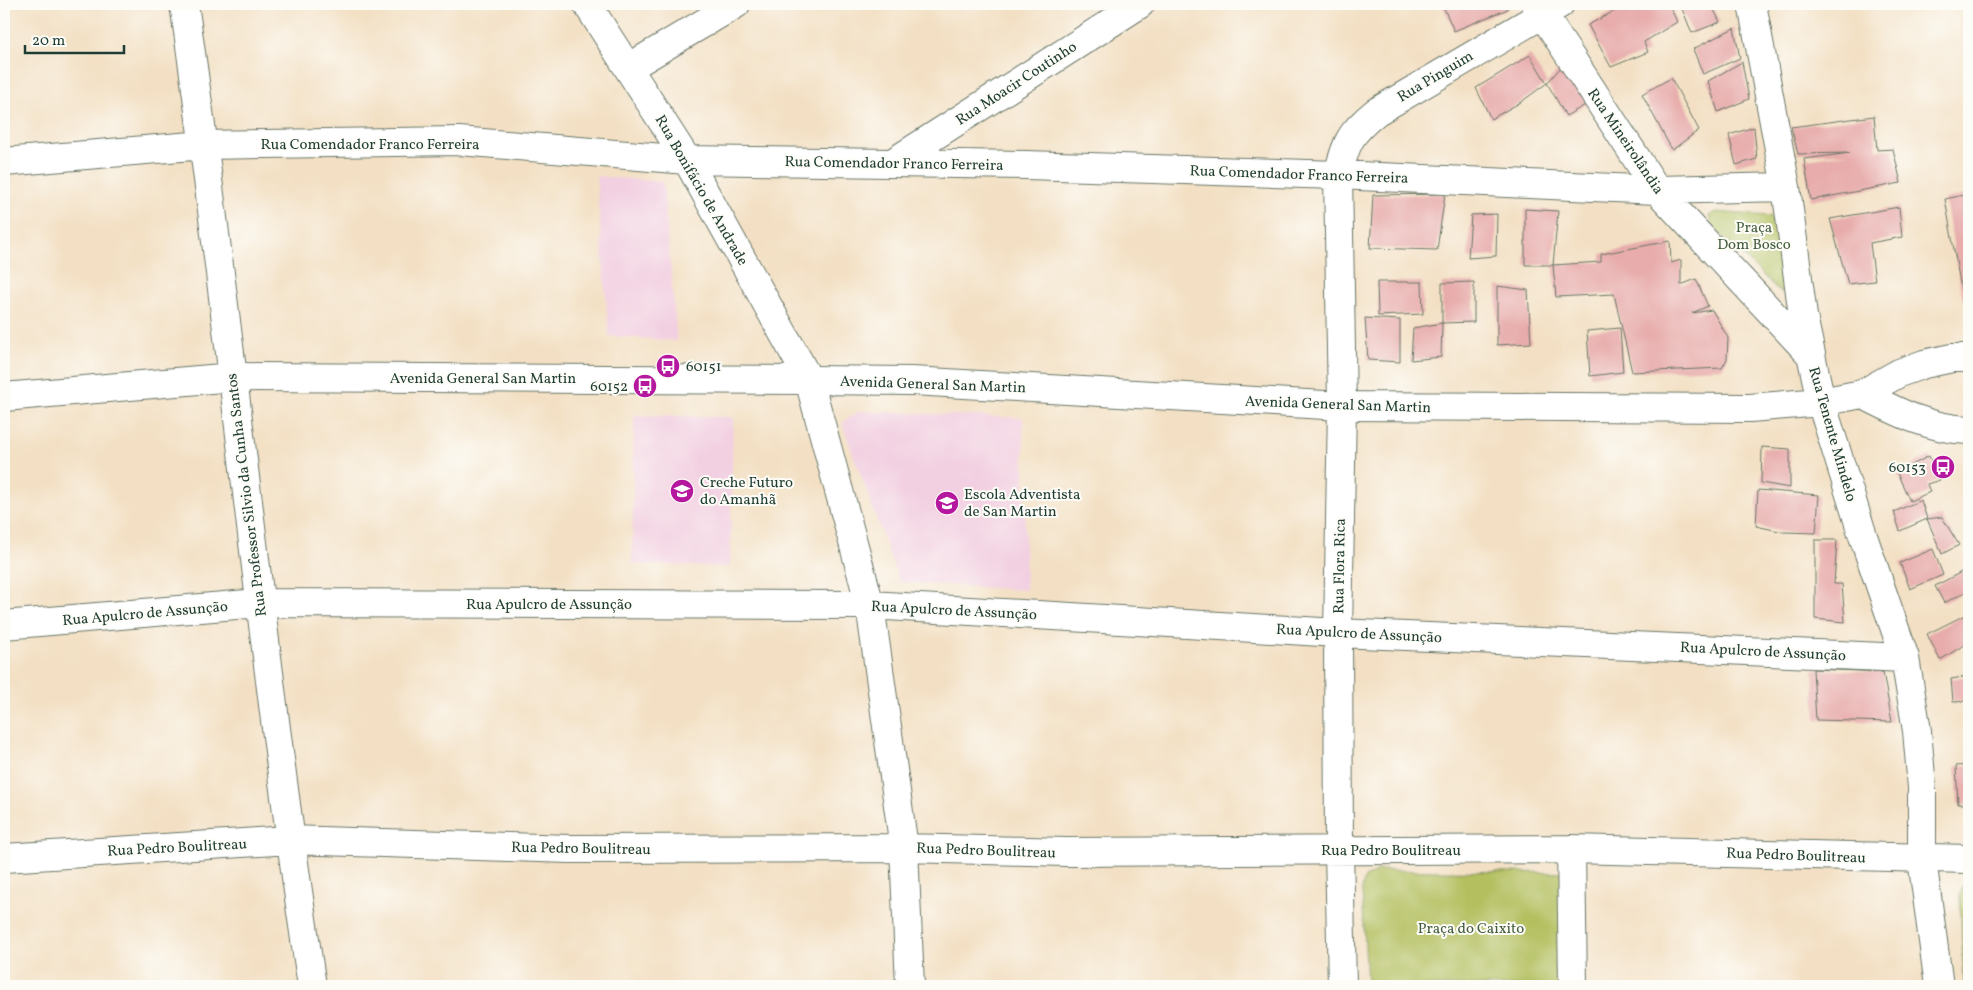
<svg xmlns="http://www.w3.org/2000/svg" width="1973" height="990" viewBox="0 0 1973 990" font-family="Vollkorn,serif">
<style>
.built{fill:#f2cfe1}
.green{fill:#b4c061;stroke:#6a7e4a}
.building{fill:#e7acab}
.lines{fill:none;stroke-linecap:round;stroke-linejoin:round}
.minor-casing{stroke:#697666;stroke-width:30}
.primary-casing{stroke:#697666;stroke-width:30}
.minor{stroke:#fff;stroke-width:28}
.primary{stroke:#fff;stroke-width:28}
.labels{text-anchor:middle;stroke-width:4;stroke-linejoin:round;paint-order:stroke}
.street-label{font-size:15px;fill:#1f3d34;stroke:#fdfcf7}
.park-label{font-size:15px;fill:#445e3f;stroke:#fdfcf7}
.poi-label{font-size:15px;fill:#1f3d34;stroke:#fdfcf7;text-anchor:start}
</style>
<rect width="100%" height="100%" fill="#fdfcf7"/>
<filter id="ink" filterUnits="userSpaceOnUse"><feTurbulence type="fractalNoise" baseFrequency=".02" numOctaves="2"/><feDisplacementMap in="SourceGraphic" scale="10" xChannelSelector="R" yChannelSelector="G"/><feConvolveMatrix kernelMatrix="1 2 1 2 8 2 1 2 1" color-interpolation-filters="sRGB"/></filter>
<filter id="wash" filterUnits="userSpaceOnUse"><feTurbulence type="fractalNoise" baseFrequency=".0096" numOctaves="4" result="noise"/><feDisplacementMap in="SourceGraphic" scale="20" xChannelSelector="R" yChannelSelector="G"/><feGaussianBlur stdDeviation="1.12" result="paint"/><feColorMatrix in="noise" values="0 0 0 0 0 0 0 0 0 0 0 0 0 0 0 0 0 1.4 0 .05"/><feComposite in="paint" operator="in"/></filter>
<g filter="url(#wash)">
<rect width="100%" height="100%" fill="#f3e0c4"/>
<!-- built -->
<path class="built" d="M596,176L663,182L677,341L609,336Z
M859,411L1023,418L1026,590L899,582L842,423Z
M634,415L733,417L730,567L632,564Z"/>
<!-- green -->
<path class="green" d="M1715,212L1771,216L1775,223L1787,284L1785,291L1780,292L1711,225L1709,216Z
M1379,870L1572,873L1580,986H1367L1362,889L1365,878Z
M1969,878V986H1964L1960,895L1964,882Z"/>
<g id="blocks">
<!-- building -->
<path class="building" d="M1442,4H1505L1508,9L1454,31Z
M1628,4H1669L1677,22L1644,42L1648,52L1611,67L1588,25Z
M1680,4H1711L1720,22L1692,33Z
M1734,28L1740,58L1703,74L1693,49Z
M1530,55L1547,83L1563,65L1589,103L1566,116L1547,83L1521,102L1491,119L1476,88Z
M1742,62L1749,99L1718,112L1708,81Z
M1671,78L1699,130L1672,150L1642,94Z
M1874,116L1877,150L1893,149L1901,183L1811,200L1804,159L1850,153L1798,154L1791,127Z
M1754,127L1757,159L1736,165L1729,135Z
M1445,194L1437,250L1370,248L1373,195Z
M1969,194V299L1963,300L1945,199Z
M1899,207L1902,237L1870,243L1875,281L1848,284L1830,219Z
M1525,209L1558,211L1553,265H1525Z
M1497,214L1496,256L1468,258L1471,215Z
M1670,241L1671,263L1681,260V285L1696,279L1708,306L1692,313L1712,310L1728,338L1727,359L1722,368L1632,372L1614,294L1556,297L1553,265L1601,262V254Z
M1377,282H1422L1423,314L1378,316Z
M1474,282V322L1442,323V283Z
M1497,286L1528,290L1531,343L1497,345Z
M1365,318L1400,320V362L1368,360Z
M1442,323L1441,357L1411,360L1413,328Z
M1620,328L1623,372L1590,376L1587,331Z
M1762,447L1790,449V488L1761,483Z
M1929,456L1940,480L1927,484L1930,492L1910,501L1897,473Z
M1758,490L1819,495L1816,533L1783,532L1756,526Z
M1921,500L1927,519L1900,531L1894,512Z
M1942,517L1959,545L1942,554L1927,519Z
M1815,540H1837L1834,584H1842L1845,622L1815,619Z
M1933,549L1943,575L1910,589L1900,563Z
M1969,568V590L1944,603L1935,586Z
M1969,613V642L1940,660L1927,634Z
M1813,669L1883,672L1892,722L1816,720Z
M1969,676V701L1953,702L1951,679Z
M1969,765V804H1958L1956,766Z"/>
</g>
</g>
<g filter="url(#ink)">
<use href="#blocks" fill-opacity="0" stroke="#697666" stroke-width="1"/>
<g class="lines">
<!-- minor casing -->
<g class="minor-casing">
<path id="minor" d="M184,4C232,331 262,660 312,986
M587,4L687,160L809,380L870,605L904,848L910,986
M1536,4L1657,190L1810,354
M1752,4L1786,187L1803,316L1821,402L1863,536L1905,658L1917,731L1922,788V859L1939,986
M628,68L736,4
M4,162L204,145L459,141L687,160L1026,165L1338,175L1657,190L1786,187
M892,163L1140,4
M4,625L259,603L870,605L1338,633L1905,658
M1571,849L1573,986
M4,858L290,840L569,849L904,848L1066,852L1571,849L1969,859
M1342,986L1339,850L1338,633L1342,406L1338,175C1346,142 1350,133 1376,112L1560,4"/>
</g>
<!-- primary casing -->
<g class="primary-casing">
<path id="primary" d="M1862,394C1897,412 1930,429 1969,430
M4,397L233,377L809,380L912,381L1342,406L1750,408L1821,402L1862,394L1899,373L1924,364L1952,358H1969"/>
</g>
<!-- minor -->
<use href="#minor" class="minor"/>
<!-- primary -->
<use href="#primary" class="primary"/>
</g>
</g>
<!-- icons -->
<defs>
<g id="bus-disc" transform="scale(1.25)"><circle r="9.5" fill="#b5179e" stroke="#fdfcf7"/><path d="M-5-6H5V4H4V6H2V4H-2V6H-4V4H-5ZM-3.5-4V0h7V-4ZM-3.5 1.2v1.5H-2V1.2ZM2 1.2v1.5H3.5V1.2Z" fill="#fff"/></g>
<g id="school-disc" transform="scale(1.25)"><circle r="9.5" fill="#b5179e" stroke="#fdfcf7"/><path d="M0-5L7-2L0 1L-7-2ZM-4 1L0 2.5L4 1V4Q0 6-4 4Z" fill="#fff"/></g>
</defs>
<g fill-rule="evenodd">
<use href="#bus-disc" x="668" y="366"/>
<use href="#bus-disc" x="645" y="386"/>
<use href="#bus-disc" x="1943" y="467"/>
<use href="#school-disc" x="682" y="491"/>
<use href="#school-disc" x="947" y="503"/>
</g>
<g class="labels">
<!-- street labels -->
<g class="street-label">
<text transform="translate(1435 76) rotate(-31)" y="5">Rua Pinguim</text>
<text transform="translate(1016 83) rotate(-33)" y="5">Rua Moacir Coutinho</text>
<text transform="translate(1626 141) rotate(56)" y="5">Rua Mineirolândia</text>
<text x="370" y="149">Rua Comendador Franco Ferreira</text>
<text transform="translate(894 163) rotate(1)" y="5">Rua Comendador Franco Ferreira</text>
<text transform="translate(1299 174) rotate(2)" y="5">Rua Comendador Franco Ferreira</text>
<text transform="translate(702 190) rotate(60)" y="5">Rua Bonifácio de Andrade</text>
<text x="483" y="383">Avenida General San Martin</text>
<text transform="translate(933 384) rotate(2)" y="5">Avenida General San Martin</text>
<text transform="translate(1338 404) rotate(2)" y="5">Avenida General San Martin</text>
<text transform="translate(1833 434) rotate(74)" y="5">Rua Tenente Mindelo</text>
<text transform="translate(246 495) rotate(-97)" y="5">Rua Professor Silvio da Cunha Santos</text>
<text transform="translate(1339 566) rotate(-89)" y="5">Rua Flora Rica</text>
<text x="549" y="609">Rua Apulcro de Assunção</text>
<text transform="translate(954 610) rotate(3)" y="5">Rua Apulcro de Assunção</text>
<text transform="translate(145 613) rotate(-5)" y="5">Rua Apulcro de Assunção</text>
<text transform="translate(1359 633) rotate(3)" y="5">Rua Apulcro de Assunção</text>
<text transform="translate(1763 651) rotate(3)" y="5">Rua Apulcro de Assunção</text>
<text transform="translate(177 847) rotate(-3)" y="5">Rua Pedro Boulitreau</text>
<text transform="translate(581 848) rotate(1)" y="5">Rua Pedro Boulitreau</text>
<text transform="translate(986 850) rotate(2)" y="5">Rua Pedro Boulitreau</text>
<text x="1391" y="855">Rua Pedro Boulitreau</text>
<text transform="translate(1796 855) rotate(2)" y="5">Rua Pedro Boulitreau</text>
</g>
<!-- park labels -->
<g class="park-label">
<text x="1754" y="232">Praça<tspan x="1754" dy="17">Dom Bosco</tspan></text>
<text x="1471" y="933">Praça do Caixito</text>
</g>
<!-- poi labels -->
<g class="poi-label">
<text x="686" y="371">60151</text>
<text x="628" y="391" text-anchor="end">60152</text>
<text x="1926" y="472" text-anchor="end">60153</text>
<text x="700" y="487">Creche Futuro<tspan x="700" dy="17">do Amanhã</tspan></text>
<text x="964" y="499">Escola Adventista<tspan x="964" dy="17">de San Martin</tspan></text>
</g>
</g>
<!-- margin -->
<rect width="1973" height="990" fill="none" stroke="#fdfcf7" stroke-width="20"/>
<!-- scale -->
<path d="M25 45v8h99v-8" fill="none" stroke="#1f3d34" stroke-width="2.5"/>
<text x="32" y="45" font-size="15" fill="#1f3d34" stroke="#fdfcf7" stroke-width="4" paint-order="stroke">20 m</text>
</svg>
